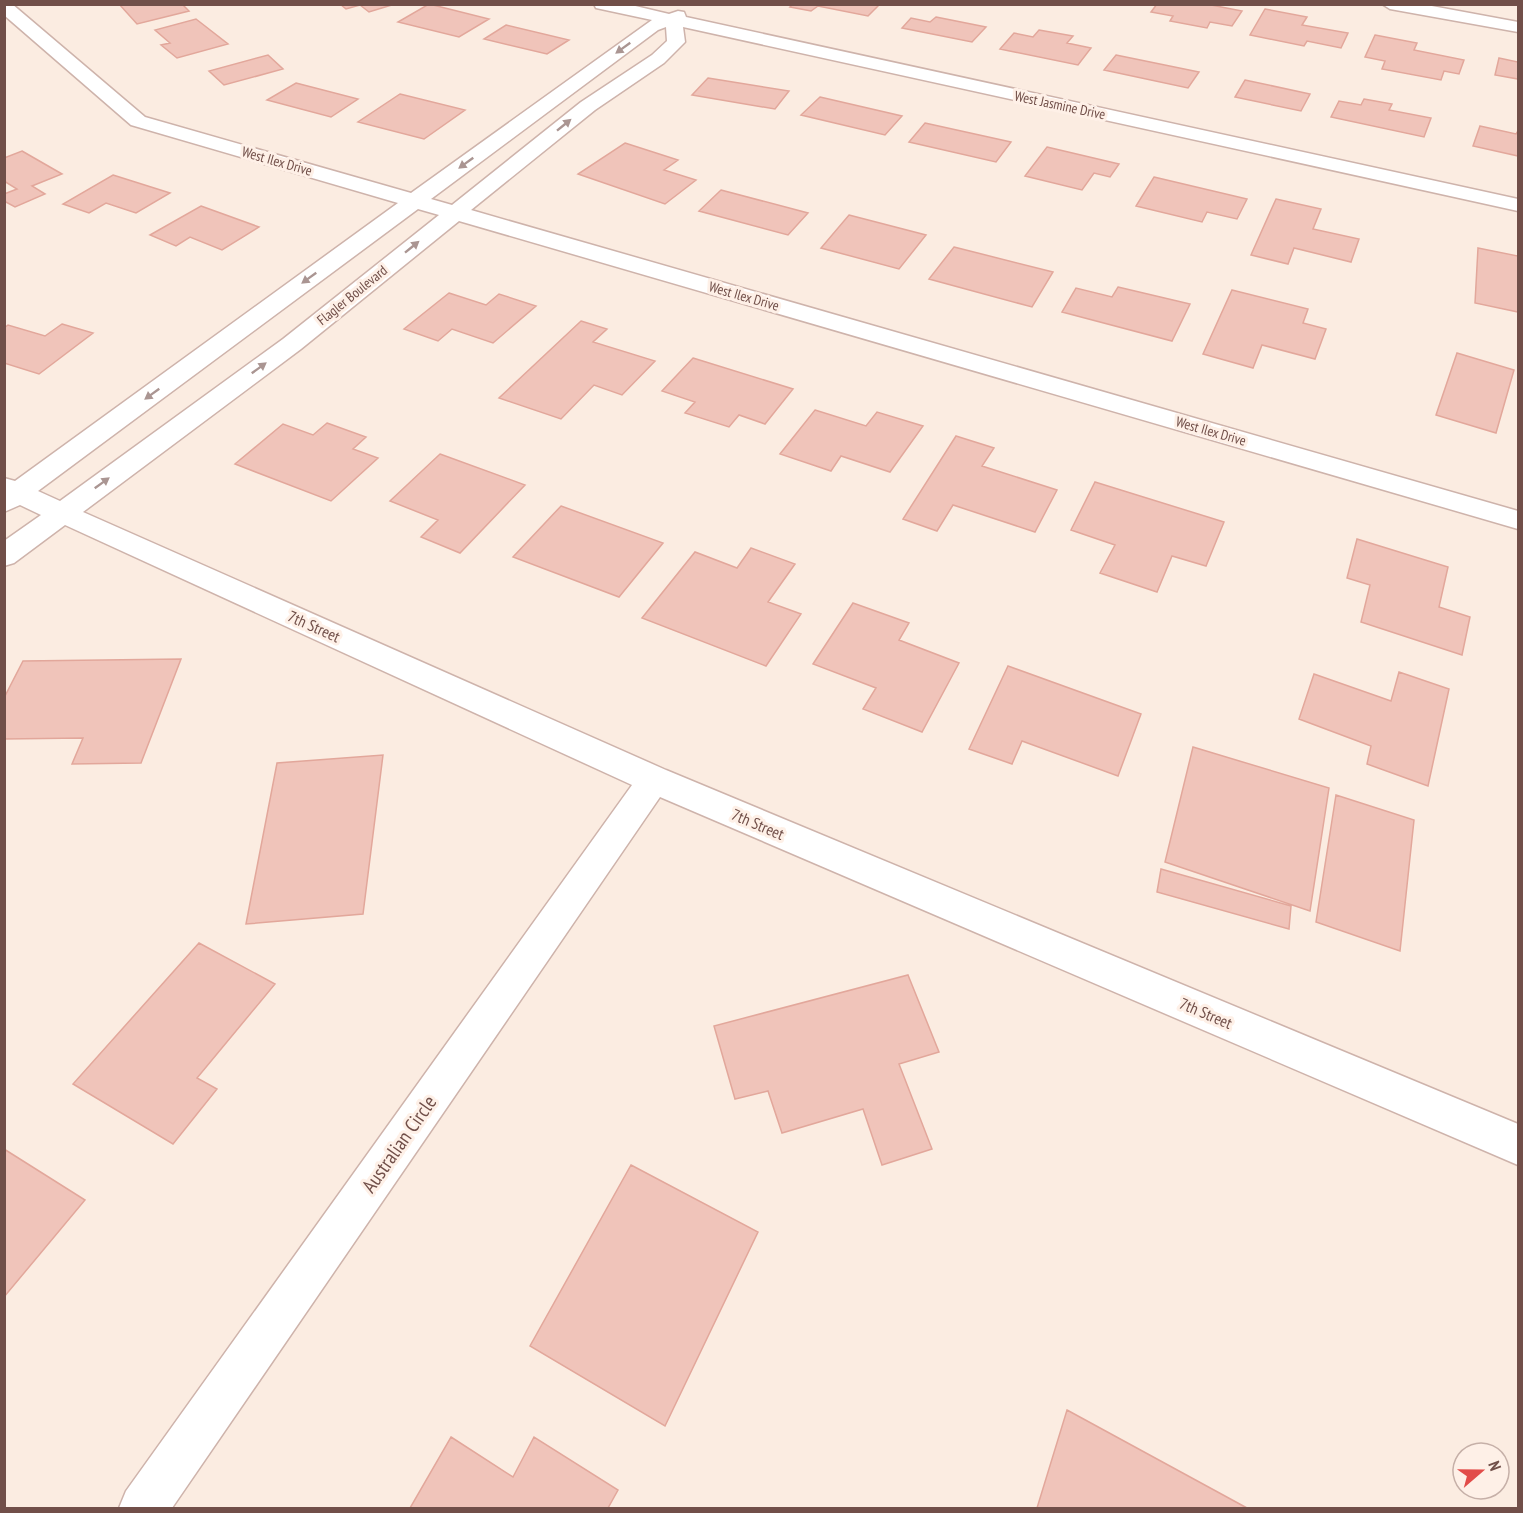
<svg xmlns="http://www.w3.org/2000/svg" width="1523" height="1513" viewBox="0 0 1523 1513" font-family="'PT Sans Narrow',sans-serif">
<style>
.building{fill:#f0c4ba;stroke:#e2a79b;stroke-width:1.5}
.lines{fill:none;stroke-linecap:round;stroke-linejoin:round}
.minor-casing{stroke:#ceb3ab;stroke-width:3}
.minor{fill:#fff;fill-rule:evenodd}
.oneway{fill:#aa9592}
.labels{text-anchor:middle;stroke-width:6;stroke-linejoin:round;paint-order:stroke}
.far-street-label{font-size:14px;fill:#714f49;stroke:#fef0e7}
.street-label{font-size:16px;fill:#714f49;stroke:#fef0e7}
.near-street-label{font-size:20px;fill:#714f49;stroke:#fef0e7}
</style>
<rect width="100%" height="100%" fill="#fbece1"/>
<!-- building -->
<path class="building" d="M119,4H182L189,11L137,24Z
M340,4H395L369,12L360,5L346,9Z
M429,4L489,19L459,37L398,22Z
M793,4H880L868,16L818,6L811,11L790,7Z
M1157,4H1206L1242,11L1232,26L1210,22L1207,28L1170,21L1173,16L1151,12Z
M1265,9L1307,17L1302,25L1348,33L1341,48L1307,41L1304,46L1250,35Z
M936,17L986,27L972,42L902,28L911,18L930,22Z
M196,19L228,44L177,58L161,45L170,43L155,30Z
M506,25L569,40L547,54L484,39Z
M1039,30L1073,36L1067,43L1091,48L1078,65L1000,49L1014,33L1033,37Z
M1375,35L1417,43L1414,50L1464,60L1459,74L1444,71L1441,80L1382,69L1385,61L1365,57Z
M268,55L283,69L224,85L209,71Z
M1116,55L1199,72L1188,88L1104,70Z
M1499,58L1518,62V79L1495,75Z
M708,78L789,91L775,109L692,95Z
M1245,80L1310,94L1301,111L1235,97Z
M296,83L358,99L331,117L267,100Z
M400,94L465,110L424,139L358,122Z
M820,97L902,116L885,135L801,115Z
M1364,99L1392,104L1389,110L1431,118L1424,137L1331,117L1339,101L1361,105Z
M925,123L1011,142L996,162L909,142Z
M1480,126L1516,134L1518,131V156L1473,146Z
M625,143L678,160L664,170L696,180L665,204L578,174Z
M1047,147L1119,164L1110,177L1094,173L1082,190L1025,176Z
M22,151L62,174L32,186L45,194L15,207L4,201V194L17,189L4,181V158Z
M113,175L170,193L136,213L106,203L89,213L63,204Z
M1154,177L1247,199L1237,219L1207,212L1202,222L1136,206Z
M721,190L808,213L788,235L699,211Z
M1276,199L1321,209L1313,229L1359,239L1351,262L1294,248L1288,264L1251,255Z
M201,206L259,227L222,250L190,237L176,246L150,235Z
M849,215L926,235L899,269L821,248Z
M954,247L1053,272L1032,307L929,279Z
M1478,248L1518,256V312L1475,303Z
M1118,287L1190,304L1172,341L1062,312L1076,288L1112,297Z
M1232,290L1308,309L1303,323L1326,329L1315,359L1262,345L1253,368L1203,354Z
M449,293L486,305L499,294L536,306L493,343L452,329L438,341L404,329Z
M581,321L607,329L593,342L655,361L622,395L594,385L561,419L499,398Z
M62,324L93,333L39,374L4,363V328L8,325L45,336Z
M1457,353L1514,370L1496,433L1436,415Z
M693,358L793,389L765,424L739,415L729,427L685,413L695,402L662,391Z
M815,410L866,426L877,412L923,426L890,472L841,456L831,471L780,454Z
M327,423L366,437L353,449L378,458L331,501L235,464L283,424L313,435Z
M956,436L994,448L982,466L1057,490L1035,532L953,505L937,531L903,519Z
M440,454L525,485L460,553L421,537L438,520L390,501Z
M1095,482L1224,522L1206,566L1172,556L1157,592L1100,573L1115,545L1071,530Z
M561,506L663,543L619,597L513,557Z
M1357,539L1448,567L1439,607L1470,617L1462,655L1361,622L1370,585L1347,578Z
M751,548L795,564L768,602L801,614L766,666L642,618L695,552L737,568Z
M853,603L909,623L899,640L959,663L922,732L863,709L876,688L813,664Z
M181,659L141,763L72,764L83,738L4,739V698L23,661Z
M1008,666L1141,714L1118,776L1022,741L1012,764L969,749Z
M1399,672L1449,689L1428,786L1367,764L1371,746L1299,719L1314,674L1391,701Z
M1193,747L1329,788L1310,911L1165,862Z
M383,755L363,914L246,924L277,763Z
M1336,795L1414,820L1400,951L1316,922Z
M1161,869L1291,906L1289,929L1157,892Z
M199,943L275,984L197,1078L217,1089L173,1144L73,1084Z
M908,975L939,1052L899,1064L932,1149L882,1165L863,1109L782,1133L768,1091L735,1099L714,1026Z
M4,1149L85,1200L4,1297Z
M631,1165L758,1232L665,1426L530,1346Z
M1067,1410L1247,1508H1037Z
M451,1437L513,1477L534,1437L618,1490L608,1508H410Z"/>
<g class="lines">
<!-- minor casing -->
<g class="minor-casing">
<path id="minor" d="M4,4H12L145,117L411,193L652,20L596,8L594,4H627L669,14L678,11L684,12L686,17L1518,199V211L683,27L685,42L664,63L595,110L471,210L1518,511V529L459,221L301,349L83,512L666,770L1518,1124V1165L660,797L172,1508H119L126,1491L632,785L65,525L14,563L4,566V541L41,515L20,505L4,512V478L15,481L398,203L131,125L4,15ZM666,27L667,41L652,55L581,102L452,205L431,199L658,30ZM418,209L439,215L283,339L60,501L38,491Z
M1382,4H1421L1518,22V32L1390,9Z"/>
</g>
<!-- minor -->
<use href="#minor" class="minor"/>
</g>
<!-- one-way arrows -->
<defs><path id="oneway-solid" d="M-6-.8H1V-3.2L6.5 0L1 3.2V.8H-6Z" transform="scale(1.5)"/></defs>
<g class="oneway">
<use href="#oneway-solid" transform="translate(623 48) rotate(144)"/>
<use href="#oneway-solid" transform="translate(564 125) rotate(-39)"/>
<use href="#oneway-solid" transform="translate(466 163) rotate(144)"/>
<use href="#oneway-solid" transform="translate(412 247) rotate(-39)"/>
<use href="#oneway-solid" transform="translate(309 278) rotate(144)"/>
<use href="#oneway-solid" transform="translate(259 368) rotate(-36)"/>
<use href="#oneway-solid" transform="translate(152 394) rotate(144)"/>
<use href="#oneway-solid" transform="translate(102 483) rotate(-36)"/>
</g>
<g class="labels">
<!-- far-street labels -->
<g class="far-street-label">
<text transform="translate(1060 105) rotate(12)" y="5">West Jasmine Drive</text>
<text transform="translate(277 161) rotate(16)" y="5">West Ilex Drive</text>
<text transform="translate(352 295) rotate(-39)" y="5">Flagler Boulevard</text>
<text transform="translate(744 296) rotate(16)" y="5">West Ilex Drive</text>
<text transform="translate(1211 431) rotate(16)" y="5">West Ilex Drive</text>
</g>
<!-- street labels -->
<g class="street-label">
<text transform="translate(314 626) rotate(24)" y="6">7th Street</text>
<text transform="translate(758 824) rotate(23)" y="6">7th Street</text>
<text transform="translate(1206 1013) rotate(23)" y="6">7th Street</text>
</g>
<!-- near-street labels -->
<g class="near-street-label">
<text transform="translate(399 1144) rotate(-55)" y="7">Australian Circle</text>
</g>
</g>
<!-- border -->
<rect width="1523" height="1513" fill="none" stroke="#714f49" stroke-width="12"/>
<!-- north arrow -->
<g transform="translate(1481 1471) rotate(70)"><circle r="28" fill="#fef0e7" stroke="#c6b0a8" stroke-width="1.5"/>
<path d="M0-4.5L10 22L0 15L-10 22Z" fill="#e24c49"/>
<text y="-9" font-size="16" font-weight="bold" text-anchor="middle" fill="#714f49">N</text>
</g>
</svg>
